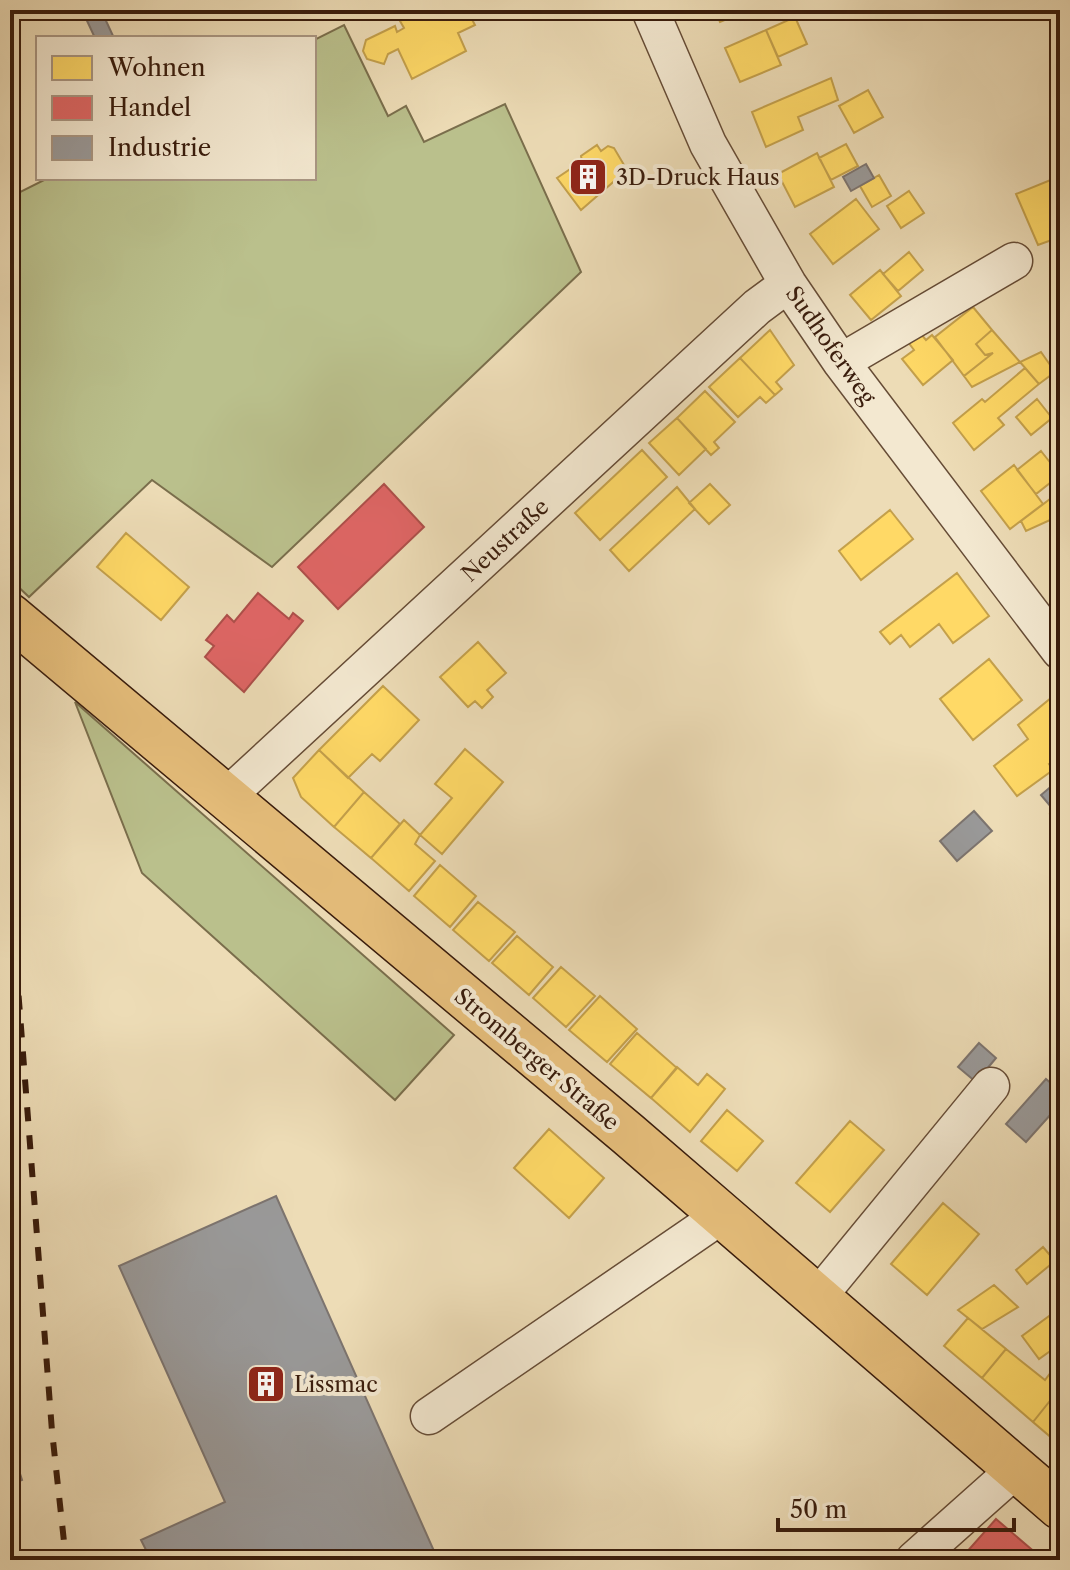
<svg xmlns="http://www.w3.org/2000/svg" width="1070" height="1570" viewBox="0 0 1070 1570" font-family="'Libre Caslon Text',serif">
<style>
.green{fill:#bac08c;stroke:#7a6e4c;stroke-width:2}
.homes{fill:#ffd966;stroke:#c4a04b;stroke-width:2}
.shops{fill:#e06666;stroke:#ae504b;stroke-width:2}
.industry{fill:#999;stroke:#7c746f;stroke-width:2}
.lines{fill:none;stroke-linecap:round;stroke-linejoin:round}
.minor-casing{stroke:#664c36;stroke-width:39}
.major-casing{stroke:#391c0c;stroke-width:47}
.minor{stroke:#f3e8d0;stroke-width:36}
.major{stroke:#e6be7b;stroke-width:44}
.rail{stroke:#391c0c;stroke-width:6;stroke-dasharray:14 14;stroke-linecap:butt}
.labels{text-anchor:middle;stroke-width:8;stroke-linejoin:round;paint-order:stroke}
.poi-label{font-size:22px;fill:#391c0c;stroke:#f3e8d0;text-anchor:start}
.street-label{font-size:22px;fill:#391c0c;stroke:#f3e8d0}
</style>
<rect width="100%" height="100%" fill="#eddcb6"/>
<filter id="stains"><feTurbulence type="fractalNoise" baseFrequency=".0025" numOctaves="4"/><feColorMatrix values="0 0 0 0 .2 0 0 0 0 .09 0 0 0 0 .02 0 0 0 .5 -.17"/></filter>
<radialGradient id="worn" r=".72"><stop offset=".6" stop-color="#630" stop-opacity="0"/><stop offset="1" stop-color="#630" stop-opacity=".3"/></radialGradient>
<!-- green -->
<path class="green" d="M344,25L388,116L406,106L424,142L505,104L581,272L272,567L152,480L29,597L10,579V197L48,178H314V40Z
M75,702L454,1035L395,1100L142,873Z"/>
<!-- homes -->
<path class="homes" d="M424,10H467L475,25L458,33L466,51L412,79L398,49L388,54L384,64L367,59L363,51L366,40L395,26L397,32L404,28L400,21Z
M715,10H749L720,22Z
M795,17L807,44L778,57L766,30Z
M766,30L781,65L740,82L725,48Z
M831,78L838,100L798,117L803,130L766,147L752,112Z
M868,90L883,117L854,133L839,106Z
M846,144L858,166L831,180L819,158Z
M597,145L601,151L608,146L614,148L627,170L581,210L557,178L582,161L581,156Z
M817,153L834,187L795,207L778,174Z
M879,175L891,196L872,207L860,186Z
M1058,177L1060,237L1038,245L1016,194Z
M909,191L924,213L901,228L887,206Z
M856,199L879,229L833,264L810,234Z
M909,252L923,270L898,291L883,274Z
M880,270L901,296L871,320L850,295Z
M973,307L992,330L976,344L985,355L993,353L964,376L935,337Z
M770,330L794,365L776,382L782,389L775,395L740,358Z
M992,330L1020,362L972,387L964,376L993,353L985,355L976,344Z
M920,333L926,340L932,335L953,360L923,385L902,359L914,350L908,342Z
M1041,352L1055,372L1039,384L1020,362Z
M740,358L775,395L766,403L760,397L738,417L709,387Z
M1025,368L1039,384L998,418L1004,425L974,450L953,423L982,399L985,402Z
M705,391L735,422L714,442L719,448L711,455L677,418Z
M1037,399L1052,418L1031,435L1016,417Z
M677,418L706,449L679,475L649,443Z
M642,450L667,477L600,540L575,513Z
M1041,451L1060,475L1036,494L1017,470Z
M1014,465L1043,504L1010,529L981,491Z
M710,484L730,505L709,524L689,503Z
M677,487L695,509L629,571L610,550Z
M1050,499L1059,516L1026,531L1021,521Z
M890,510L913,539L861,580L839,551Z
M126,533L189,587L161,620L97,567Z
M1060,533V550L1052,539Z
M957,573L989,616L953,643L939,624L910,647L901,635L890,644L880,632Z
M478,642L506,673L487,690L493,697L482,708L475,701L468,707L440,677Z
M989,659L1022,700L973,740L940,699Z
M383,686L419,720L380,761L372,754L348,778L319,750Z
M1051,698L1060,710V756L1049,764L1053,770L1017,796L994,766L1028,739L1018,725Z
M465,749L503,782L442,854L420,835L452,798L435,784Z
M319,750L364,792L334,827L301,797L293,778Z
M364,792L400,824L371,858L334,827Z
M1060,807V828L1050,814Z
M404,820L420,835L415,844L435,861L409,891L371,858Z
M440,865L476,896L450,927L414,896Z
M478,902L515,932L489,961L453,930Z
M517,936L553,967L529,995L492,963Z
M561,967L595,996L566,1027L533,998Z
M600,996L637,1029L607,1062L569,1030Z
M637,1033L677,1068L651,1098L610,1064Z
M677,1067L698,1085L707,1074L725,1089L690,1132L651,1098Z
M727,1110L763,1141L737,1171L701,1141Z
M850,1121L884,1150L830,1212L796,1183Z
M549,1129L604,1178L569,1218L514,1168Z
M943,1203L979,1234L927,1295L891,1264Z
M1043,1247L1055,1261L1027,1284L1016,1270Z
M994,1285L1018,1307L982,1329L958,1310Z
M1060,1308V1344L1039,1359L1022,1336Z
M968,1318L1006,1349L982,1378L944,1346Z
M1006,1349L1045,1380L1051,1372L1060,1378V1394L1057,1392L1033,1422L982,1378Z
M1057,1392L1060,1394V1445L1033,1422Z"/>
<!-- shops -->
<path class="shops" d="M384,484L424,527L338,609L298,567Z
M258,593L289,619L293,613L303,621L244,692L205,657L214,646L206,640L227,615L234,622Z
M996,1519L1044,1560H972L965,1554Z"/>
<!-- industry -->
<path class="industry" d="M82,10H101L114,38H95Z
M341,10H365L346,20Z
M866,164L874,178L851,191L843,177Z
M1060,779V801L1052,808L1041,795Z
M974,811L992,831L957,861L940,841Z
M979,1043L996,1058L976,1082L958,1067Z
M1046,1079L1060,1091V1104L1026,1142L1006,1124Z
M276,1196L438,1560H151L141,1540L225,1502L119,1266Z
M10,1442L22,1480L10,1485Z"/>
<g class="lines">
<!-- minor casing -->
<g class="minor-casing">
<path id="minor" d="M650,10L708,144L788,284L841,362L1060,651
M841,362L1014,261
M224,799L757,307L788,284
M817,1298L991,1086
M429,1416L722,1215
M914,1560L1015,1470"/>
</g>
<!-- major casing -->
<g class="major-casing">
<path id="major" d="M10,616L628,1134L1060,1507"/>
</g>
<!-- minor -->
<use href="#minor" class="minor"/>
<!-- major -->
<use href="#major" class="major"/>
<!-- rail -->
<path class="rail" d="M10,884L52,1431L66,1560"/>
</g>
<!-- icons -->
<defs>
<g id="building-square" transform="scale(2)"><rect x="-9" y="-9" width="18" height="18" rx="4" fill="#8f2418" stroke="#f3e8d0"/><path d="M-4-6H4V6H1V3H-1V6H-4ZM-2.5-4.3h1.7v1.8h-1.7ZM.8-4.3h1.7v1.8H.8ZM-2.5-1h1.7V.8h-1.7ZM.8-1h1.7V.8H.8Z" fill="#fff"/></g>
</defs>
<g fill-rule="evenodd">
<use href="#building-square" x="588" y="177"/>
<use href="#building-square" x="266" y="1384"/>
</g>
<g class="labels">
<!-- poi labels -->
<g class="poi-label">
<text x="616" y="185">3D-Druck Haus</text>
<text x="294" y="1392">Lissmac</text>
</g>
<!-- street labels -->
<g class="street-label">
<text transform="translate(831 345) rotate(55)" y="8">Sudhoferweg</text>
<text transform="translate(505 540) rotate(-43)" y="8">Neustraße</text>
<text transform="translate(537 1059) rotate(40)" y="8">Stromberger Straße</text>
</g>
</g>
<!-- margin -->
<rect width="1070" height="1570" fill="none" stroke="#eddcb6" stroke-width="40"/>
<rect x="12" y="12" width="1046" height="1546" fill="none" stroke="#391c0c" stroke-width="4"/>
<rect x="20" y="20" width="1030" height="1530" fill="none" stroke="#391c0c" stroke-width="2"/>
<!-- legend -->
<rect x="36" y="36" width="280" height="144" fill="#f3e8d0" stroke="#a99682" stroke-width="2"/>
<rect x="52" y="56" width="40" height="24" fill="#ffd966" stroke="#a99682" stroke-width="2"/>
<text x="108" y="76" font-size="24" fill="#391c0c">Wohnen</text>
<rect x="52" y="96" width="40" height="24" fill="#e06666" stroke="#a99682" stroke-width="2"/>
<text x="108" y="116" font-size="24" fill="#391c0c">Handel</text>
<rect x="52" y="136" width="40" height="24" fill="#999999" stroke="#a99682" stroke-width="2"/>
<text x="108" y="156" font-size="24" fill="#391c0c">Industrie</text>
<!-- scale -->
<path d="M778 1518v12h236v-12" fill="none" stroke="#391c0c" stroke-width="4"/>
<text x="790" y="1518" font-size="24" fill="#391c0c" stroke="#f3e8d0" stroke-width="6" paint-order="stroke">50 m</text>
<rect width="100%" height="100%" filter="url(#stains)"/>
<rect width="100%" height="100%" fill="url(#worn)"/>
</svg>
